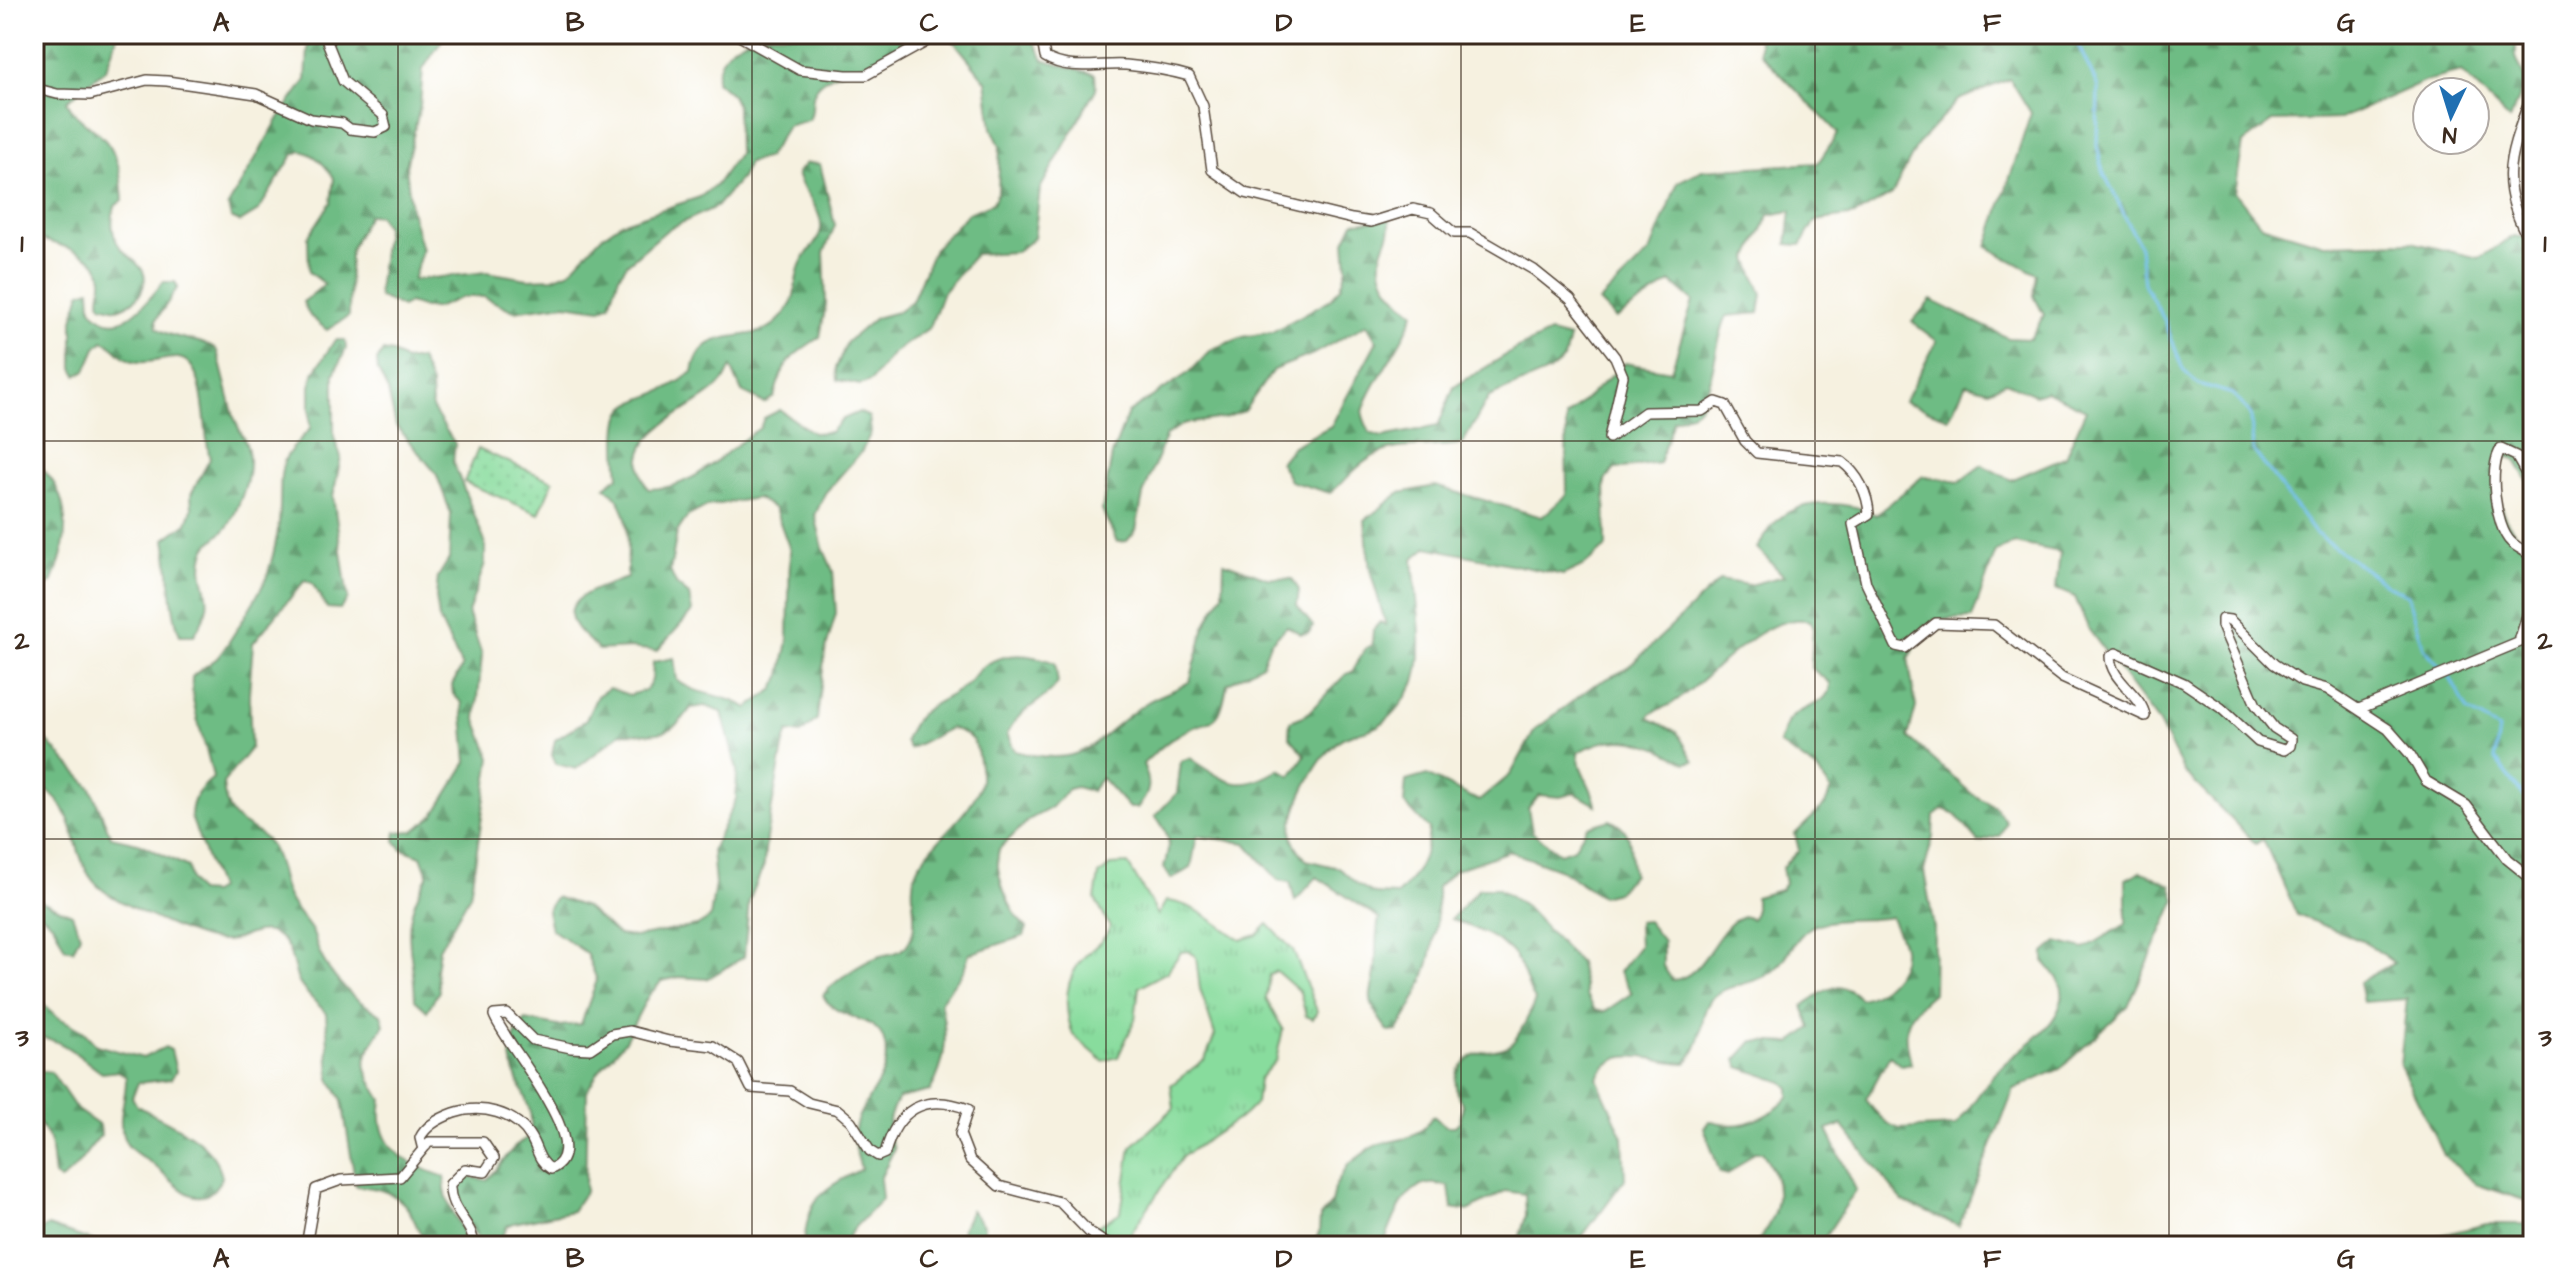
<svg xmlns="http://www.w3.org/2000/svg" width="2567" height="1280" viewBox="0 0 2567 1280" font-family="'Architects Daughter',sans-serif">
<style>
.grass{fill:url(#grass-tufts);stroke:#62835e;stroke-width:2}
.forest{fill:url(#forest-firs);stroke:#547351;stroke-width:2;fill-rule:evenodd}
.park{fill:url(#park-dots);stroke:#62835e;stroke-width:2}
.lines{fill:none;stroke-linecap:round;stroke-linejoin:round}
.stream{stroke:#6fbeea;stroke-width:3}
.minor-casing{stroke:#57483b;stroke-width:12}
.minor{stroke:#fff;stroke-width:9}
.grid{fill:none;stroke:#3b2a1e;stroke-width:2;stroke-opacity:0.55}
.neatline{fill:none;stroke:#3b2a1e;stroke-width:3}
.grid-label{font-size:26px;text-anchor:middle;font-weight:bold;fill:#3b2a1e}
</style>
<defs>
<pattern id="grass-tufts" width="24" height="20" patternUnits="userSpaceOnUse" patternTransform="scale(2)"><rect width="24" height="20" fill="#88dc9d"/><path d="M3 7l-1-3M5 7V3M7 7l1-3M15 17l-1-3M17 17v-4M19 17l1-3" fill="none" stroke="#76bd87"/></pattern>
<pattern id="forest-firs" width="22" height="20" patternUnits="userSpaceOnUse" patternTransform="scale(2)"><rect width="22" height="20" fill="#6ebc84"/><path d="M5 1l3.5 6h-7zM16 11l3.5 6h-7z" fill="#5c996b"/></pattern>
<pattern id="park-dots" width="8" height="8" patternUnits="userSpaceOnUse" patternTransform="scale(2)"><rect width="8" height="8" fill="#88dc9d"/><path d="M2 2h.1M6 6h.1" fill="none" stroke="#76bd87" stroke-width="1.8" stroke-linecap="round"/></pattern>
</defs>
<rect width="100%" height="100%" fill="#fff"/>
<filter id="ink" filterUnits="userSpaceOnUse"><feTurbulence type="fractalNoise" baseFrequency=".0125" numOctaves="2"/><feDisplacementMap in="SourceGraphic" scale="16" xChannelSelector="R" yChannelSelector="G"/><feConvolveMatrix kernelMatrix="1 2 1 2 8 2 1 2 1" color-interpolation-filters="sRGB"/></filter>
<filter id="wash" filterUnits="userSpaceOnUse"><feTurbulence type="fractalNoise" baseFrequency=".006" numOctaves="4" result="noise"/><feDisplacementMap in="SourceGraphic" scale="32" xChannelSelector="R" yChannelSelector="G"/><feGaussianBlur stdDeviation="1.8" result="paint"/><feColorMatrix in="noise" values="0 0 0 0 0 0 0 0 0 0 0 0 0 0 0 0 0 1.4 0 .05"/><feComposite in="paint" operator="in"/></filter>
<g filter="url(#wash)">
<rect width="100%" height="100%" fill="#f6f1e0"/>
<!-- grass -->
<path class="grass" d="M1128,864L1158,915L1166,901C1193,902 1219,926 1241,940L1257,935L1268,924L1293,950L1317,1011L1313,1019L1306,1016L1300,992L1276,971L1269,975L1266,999L1283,1029L1276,1060L1259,1079L1256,1103L1244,1115L1182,1157L1131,1233L1132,1242L1094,1228L1121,1212L1131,1147L1174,1108L1171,1085L1205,1059L1215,1035L1200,989L1196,957L1189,951L1181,952L1167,972L1139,987L1135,1020L1118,1057L1103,1061L1073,1035C1063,1007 1064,978 1085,956C1096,945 1104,942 1110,927L1095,899L1099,875L1111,865Z"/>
<!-- forest -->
<path class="forest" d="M34,34H118L106,69L67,101C74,117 86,123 99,134C119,152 121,174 123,200L115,206C111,219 111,232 118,244C129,261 153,267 142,290C137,301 128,305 117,309L101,305C98,295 103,289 102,279C101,251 54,245 34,237Z
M309,34H446L423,69L420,106L406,166L411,210L422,250L413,280L487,272L528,279L553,278L570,271L601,237L621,223L700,197L716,185L738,154L737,107L732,95L716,81C719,51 736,41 763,34H922C897,65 842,61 819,85C808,96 816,107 809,120L787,126L768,157L748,163L741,178L716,207L668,229L627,264L619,276L610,304L601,309L565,304L514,311L484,297H462L436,308H424L409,303L402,307L379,297L378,292L386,227L378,215H368L350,251L349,316L327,330L310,316L303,302L325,284L309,272L308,237L331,202L334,178C325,165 316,154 301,151L293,155L258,211L240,222L231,218L228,206L279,118L306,80Z
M948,34H1030L1044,60L1095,74L1096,89L1040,189L1034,238L1016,252L975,254L943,292L930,327L892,354L871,381L860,385L837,380L836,368L847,342L875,318L897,312L912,301L934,249L968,213L993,203L998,191L1000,146L992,128L986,81Z
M1758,34H2516V57L2525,80L2510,120L2461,72L2426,81L2340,119L2273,121L2243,143L2235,192L2261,225L2324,244L2411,242L2479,258L2514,236L2533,238V489L2515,459L2505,456C2490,491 2500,528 2533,546V614L2530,621L2533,632V1203L2476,1184L2444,1155L2400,1065L2407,999L2363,1002L2359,982L2394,963L2367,943L2297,915L2263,839L2256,844L2184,772L2159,723L2089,630L2075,597L2056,589L2060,552L2015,543L1996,551L1972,618L1934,620L1908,658L1916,707L1908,737L1972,794L1995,807L2006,822L2000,836L1979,842L1954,813L1944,809L1934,815L1933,837L1924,871L1934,928L1933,993C1903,1018 1903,1027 1911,1064L1902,1066L1890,1055L1866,1099C1873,1111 1886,1125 1900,1129L1955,1126C1972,1107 1983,1085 2001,1067C2021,1047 2056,1030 2062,999C2065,983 2053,972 2044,961V953L2057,942L2084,949L2126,924V879L2141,871L2171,885L2176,900L2128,1006L2060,1069L2014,1089L1959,1226L1903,1202L1842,1125L1827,1130L1856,1190L1819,1246H1754C1779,1216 1787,1185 1762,1152H1754L1728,1175L1720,1173L1704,1127L1710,1121C1717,1121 1723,1125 1730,1125C1752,1125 1776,1112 1789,1097V1088L1783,1082L1739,1067L1736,1060L1753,1041L1791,1043L1811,1028L1803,1006C1824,990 1840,977 1860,999C1881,995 1905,973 1903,948C1902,938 1894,926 1891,917C1866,922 1834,916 1811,927C1793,937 1788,962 1770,973C1751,987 1725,982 1710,1001C1697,1019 1708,1038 1686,1063C1653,1063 1616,1040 1597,1079L1623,1137L1625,1179L1575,1246H1517L1526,1215L1525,1194L1505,1191L1468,1211L1452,1208L1449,1187C1407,1171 1396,1215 1383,1246H1312L1319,1233L1320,1217L1331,1204L1334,1188L1348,1165L1375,1145L1407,1138L1423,1129L1433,1116L1446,1126H1455L1460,1121L1463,1105C1452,1088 1452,1068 1472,1056C1483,1049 1500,1052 1510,1045C1518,1039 1532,1010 1535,1000C1527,988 1526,977 1520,965C1508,939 1475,929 1451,919L1479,888H1497L1526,907L1579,963L1586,995L1595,1010L1604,1012L1632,993L1619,972L1639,946L1638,922L1647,921L1663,941V966L1672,980C1705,979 1714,927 1743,916L1751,919L1755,913V897L1780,890L1785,884L1782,867L1799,850L1795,834L1825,805L1831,790L1816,769L1779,744C1782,737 1784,726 1789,720C1802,705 1831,705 1830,683L1811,668L1813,629L1810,621C1764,609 1709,680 1674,702C1665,709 1654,708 1648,718L1677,732L1694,761L1686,763C1652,742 1615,729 1578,753C1578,770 1593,787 1596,805L1575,793L1560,797L1539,795L1528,808L1532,832L1560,853L1574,848L1587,827L1610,820C1638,834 1627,847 1633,874L1617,892L1601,896L1561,870L1509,851L1455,870L1437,887C1439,942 1427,985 1397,1031L1389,1032C1357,991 1377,997 1376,956C1376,942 1376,932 1379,918L1317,877L1295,901L1290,882L1278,880L1246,843L1197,836L1191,868L1171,879L1164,867C1171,844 1171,834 1155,816L1177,793L1181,761L1190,758C1227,782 1239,795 1280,769L1291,776L1305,755L1289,736L1290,721L1306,715L1346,674L1352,672L1365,649L1372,645L1373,630L1380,622L1386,625L1370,570L1365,520L1400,493L1435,486L1542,517L1567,495L1566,417L1625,363L1671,371L1693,301L1671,282L1616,319L1599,302L1650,252L1678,182L1702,170L1818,163L1838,133L1760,53ZM2010,79L2031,113L1987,247L2037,274L2034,296L2044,315L2030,339L2008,338L1931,300L1912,322L1937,341L1904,402L1949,418L1966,384L1989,390L2006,382L2035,395L2046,391L2086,410L2065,457L2011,480L1982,465L1959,482L1923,476L1876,515C1849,501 1804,498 1780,518C1771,525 1764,539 1757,548L1784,576L1749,585L1720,580L1627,669L1594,685L1535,730L1511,774L1479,801L1427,775L1406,781L1404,803L1429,829C1427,856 1417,876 1397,895L1375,894L1357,884L1339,868L1306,860C1302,854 1295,846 1293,840C1287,812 1317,760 1337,742C1345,734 1360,733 1371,729C1390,722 1403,703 1413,686C1428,656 1415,594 1413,559L1427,547L1563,575L1585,565L1606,547L1605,480L1615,469L1659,463L1673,420C1680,417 1691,415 1697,409C1713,395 1715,338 1727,316L1759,313L1762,294L1748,259L1769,215L1791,211L1787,244L1801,245L1815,221L1855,215L1892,194L1918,144L1958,100Z
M806,163L820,164L835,225L824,253L826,304L820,337C790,357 783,361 774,397L764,403L742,392L731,367C728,372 726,379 722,383C696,413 613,432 648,489C695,490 723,451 760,428L764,418L780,410L813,433L830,432L843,419L859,412L869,417L871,432L862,451L825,493L815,515L823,548L833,571L836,613L825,652L817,719L801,734L788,732L784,743L766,838L764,865L749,901L744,957L707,979L679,977L662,981L648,996L624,1042L598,1072L587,1091L585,1192L572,1211L514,1223L507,1226L498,1246H482C473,1225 441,1198 464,1176L486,1180C503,1167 507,1148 529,1137C543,1095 485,1065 526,1020L558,1026L581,1024L597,980L586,953L551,929L547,911L555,897L585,907L618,935L635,937L697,926L710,918L715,884L712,850L736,799L737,770L722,712L705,706L691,708C669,740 656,733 621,733L576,769L556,764L552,755L555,740L586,720L597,696L609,688L629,695L646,690L652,680L653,662L674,658L677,680C698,697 724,693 748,708L774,689L781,675L788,641L790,550L775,509L757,498L707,506L688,516L677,532L670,571L676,584L689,595L692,612L657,651L631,648L598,650C592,642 581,635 576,627C555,596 609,585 627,578C627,546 635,506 605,487L619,476C609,378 633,418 693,372C701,321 751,347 777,322C804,296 790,283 802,261C808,250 820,241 821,229C823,208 801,193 797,173Z
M1390,219C1391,232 1387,237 1383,249C1374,278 1393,296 1414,312C1409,336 1362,396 1363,415C1364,421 1368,428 1370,433L1382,437L1438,426L1454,387L1516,349L1550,333L1569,338L1564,359L1548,372L1489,397L1463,443C1435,450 1408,442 1380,453C1360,461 1347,480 1330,493L1290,481L1280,462L1293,446L1331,426L1377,341L1367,324L1313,354L1273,370L1244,411L1224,418L1183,424L1166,435L1143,495L1136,530L1127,541L1117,542L1102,510L1112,455L1128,413L1190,372L1212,349L1243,337L1272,332L1331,299L1341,287L1347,268L1345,241L1354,222Z
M163,282H175L178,287L156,320L157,328C174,341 201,337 217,351C223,373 228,395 234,417C238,429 246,439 248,451C253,473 241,501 231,521C225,535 208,539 204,554C195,586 223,593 194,635H180C170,611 170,567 165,539L187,523L192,509L191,494L210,459C203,434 208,361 178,358C162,357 145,367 128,359C118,355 114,344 103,341L96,348L86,371L77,375L73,368V320L81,292L90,289L91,308C116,343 147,303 163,282Z
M335,340H345L346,349L334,374V437L341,457L333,496L348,599L340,609L327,608L312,583L305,580L253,643L249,693L251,748L223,783C226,833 255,819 272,848C279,861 280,876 285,890C290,906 303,917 312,931C315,937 316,943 318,949C330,978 354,1001 381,1014L384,1025C361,1061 358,1061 382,1100C374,1148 405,1163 445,1177C441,1207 466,1221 463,1246C456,1246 444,1248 437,1246C404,1236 428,1191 356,1186L342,1100L330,1079L326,1013C318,1003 303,992 298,981C292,965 292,942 274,934C255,925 240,943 221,941C196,940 125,906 104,891C65,863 86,805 34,783V727L91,788L111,837L138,843L188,867L190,880L198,892L211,893L218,889L191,817C191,799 199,789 213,778C207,743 190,711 192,677C200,669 209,665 217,658C225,650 265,585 268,573C274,553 280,528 280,506C281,463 278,461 310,429V386L315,371Z
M383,351L393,353L405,361L420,359L431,384L432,408L455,444L453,462L485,542V563L468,613L482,655L476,719L491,758L470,895L439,949L436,970L439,991L427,1011L415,1000C414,944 396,931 428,875L421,856L402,849L395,841L396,832L414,831L434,815L467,762L462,703L453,694L452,685L462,667L439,619L436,597L438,577L449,559L451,514L436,473L396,426L388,391L378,371L377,361Z
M34,462C74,491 70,542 52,583L34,592Z
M1224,562L1267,578L1292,579L1299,590L1297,606L1313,626L1309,633L1301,634L1287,626L1270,643L1262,664L1227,684C1219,734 1211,715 1178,735C1167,741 1157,751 1148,759L1143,764C1151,783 1151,793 1137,808H1129L1102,778L1091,791L1076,787L1068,789L1051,808L1030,819L999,849C993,873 1010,913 1027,928L1024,936L969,954L964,970L940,1002C948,1034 947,1062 930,1091L899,1098C887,1116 885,1129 894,1149L880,1179L882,1199L853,1229L843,1246H804C808,1197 819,1192 861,1169C859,1160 854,1149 854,1139C853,1102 896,1081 884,1041C876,1013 835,1022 823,995C834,981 861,963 878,957C888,953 898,955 906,946C924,924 905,894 917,869C931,841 978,809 981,780C982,772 979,763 978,755C976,738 965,732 950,728L909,749L905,741C917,706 935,706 962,688C971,683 975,672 984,666C1006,650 1032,654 1055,663L1058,683C1040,707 1022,704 1007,734L1015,751C1088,771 1092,739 1146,703C1160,694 1176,691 1190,681L1205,626L1223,593Z
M34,898L72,914L80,935L73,950L65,948C56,931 54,918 34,912Z
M34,996L56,1016L83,1031L96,1045L143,1058L165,1047L171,1050L176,1071L171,1079L138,1083L132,1097L137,1106C168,1123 214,1139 222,1177C201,1218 177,1184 155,1166C147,1159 132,1153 126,1143C114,1119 127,1101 126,1077L119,1071L102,1073C80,1058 62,1037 34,1037Z
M34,1070L51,1072L77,1110L100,1126L101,1135C88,1148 75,1173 60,1180L54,1176L50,1140L34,1115Z
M971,1210L984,1226V1246H964L962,1229Z
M2487,1224H2533V1246H2416L2421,1240Z
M48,1226L108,1246H34V1236Z"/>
<!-- park -->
<path class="park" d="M478,449L553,481L539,514L464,482Z"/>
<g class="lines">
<!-- stream -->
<path class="stream" d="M2073,34L2098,87L2097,146L2103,171L2140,247L2144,284L2165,321L2183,370L2198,384L2233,394L2251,415L2253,450L2315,533L2388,586L2408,595L2424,648L2444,671
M2449,676L2468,711L2499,729L2495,759L2533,808"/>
</g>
</g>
<g filter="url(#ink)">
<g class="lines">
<!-- minor casing -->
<g class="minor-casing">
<path id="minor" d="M736,34L800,70L846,75H866L924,43L933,34
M1041,34L1045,57C1069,72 1100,63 1126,65C1148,67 1168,70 1189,76L1203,106L1212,170L1245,193L1352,219L1371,222L1413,209L1431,213L1454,233H1470L1534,270L1570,299L1615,357L1623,376L1609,438L1645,412L1702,411L1716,402L1725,405L1745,441L1757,453L1842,462C1858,474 1868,494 1869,514L1853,524L1866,583L1896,646L1905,648L1936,623L1994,625L2062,678L2145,716C2142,694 2110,681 2110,656L2116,653L2184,683L2221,708L2258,742L2284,750L2290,746L2291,739L2274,728L2256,705L2222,626V619L2230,620L2274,664L2302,682L2327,689L2388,729L2410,754L2426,781L2466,805L2507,859L2533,880
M2530,34L2533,65
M34,88L57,94L90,95L147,80L167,81L256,94L311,119L342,123L350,129L375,132L386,127L383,115L343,81L324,34
M2533,91C2508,159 2496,181 2533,248
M2533,486L2516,456L2501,449C2488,466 2495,527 2511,542C2517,548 2526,551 2533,557
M2533,597L2520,638L2533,643
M2359,709L2525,640
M426,1146H422L420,1138C426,1125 440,1118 454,1113C481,1104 516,1112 531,1138C538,1150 538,1161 551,1169C600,1149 503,1042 494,1015L507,1014L533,1040L571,1048L590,1049L612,1034L630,1031L669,1041L713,1046L738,1062L751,1088L790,1091L809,1103L838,1110L851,1121L870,1151L878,1156L885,1153C897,1110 924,1092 968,1109L960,1134L970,1160L999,1186L1060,1202L1090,1233L1110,1246
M306,1246L316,1189L341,1180L400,1177L429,1142H483L494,1158L485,1172L465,1169L450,1184C448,1212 476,1225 473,1246"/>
</g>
<!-- minor -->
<use href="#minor" class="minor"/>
</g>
</g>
<!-- grid -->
<path class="grid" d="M398,34V1246M752,34V1246M1106,34V1246M1461,34V1246M1815,34V1246M2169,34V1246M34,441H2533M34,839H2533"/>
<!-- margin -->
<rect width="2567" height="1280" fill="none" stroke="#fff" stroke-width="88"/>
<!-- north arrow -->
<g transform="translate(2451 116) rotate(184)"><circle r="38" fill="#ffffff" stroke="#b1aaa5" stroke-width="2"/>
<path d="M0-6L14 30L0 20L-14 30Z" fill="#1f6fb2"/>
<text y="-12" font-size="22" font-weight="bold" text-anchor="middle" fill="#3b2a1e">N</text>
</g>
<rect x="44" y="44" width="2479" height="1192" class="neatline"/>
<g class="grid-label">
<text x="221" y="31">A</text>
<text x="575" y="31">B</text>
<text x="929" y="31">C</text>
<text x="1284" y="31">D</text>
<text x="1638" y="31">E</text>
<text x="1992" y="31">F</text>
<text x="2346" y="31">G</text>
<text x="22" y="252">1</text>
<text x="2545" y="252">1</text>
<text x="22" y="649">2</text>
<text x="2545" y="649">2</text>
<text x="22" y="1046">3</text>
<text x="2545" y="1046">3</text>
<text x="221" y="1267">A</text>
<text x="575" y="1267">B</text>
<text x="929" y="1267">C</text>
<text x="1284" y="1267">D</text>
<text x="1638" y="1267">E</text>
<text x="1992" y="1267">F</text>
<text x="2346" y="1267">G</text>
</g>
</svg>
